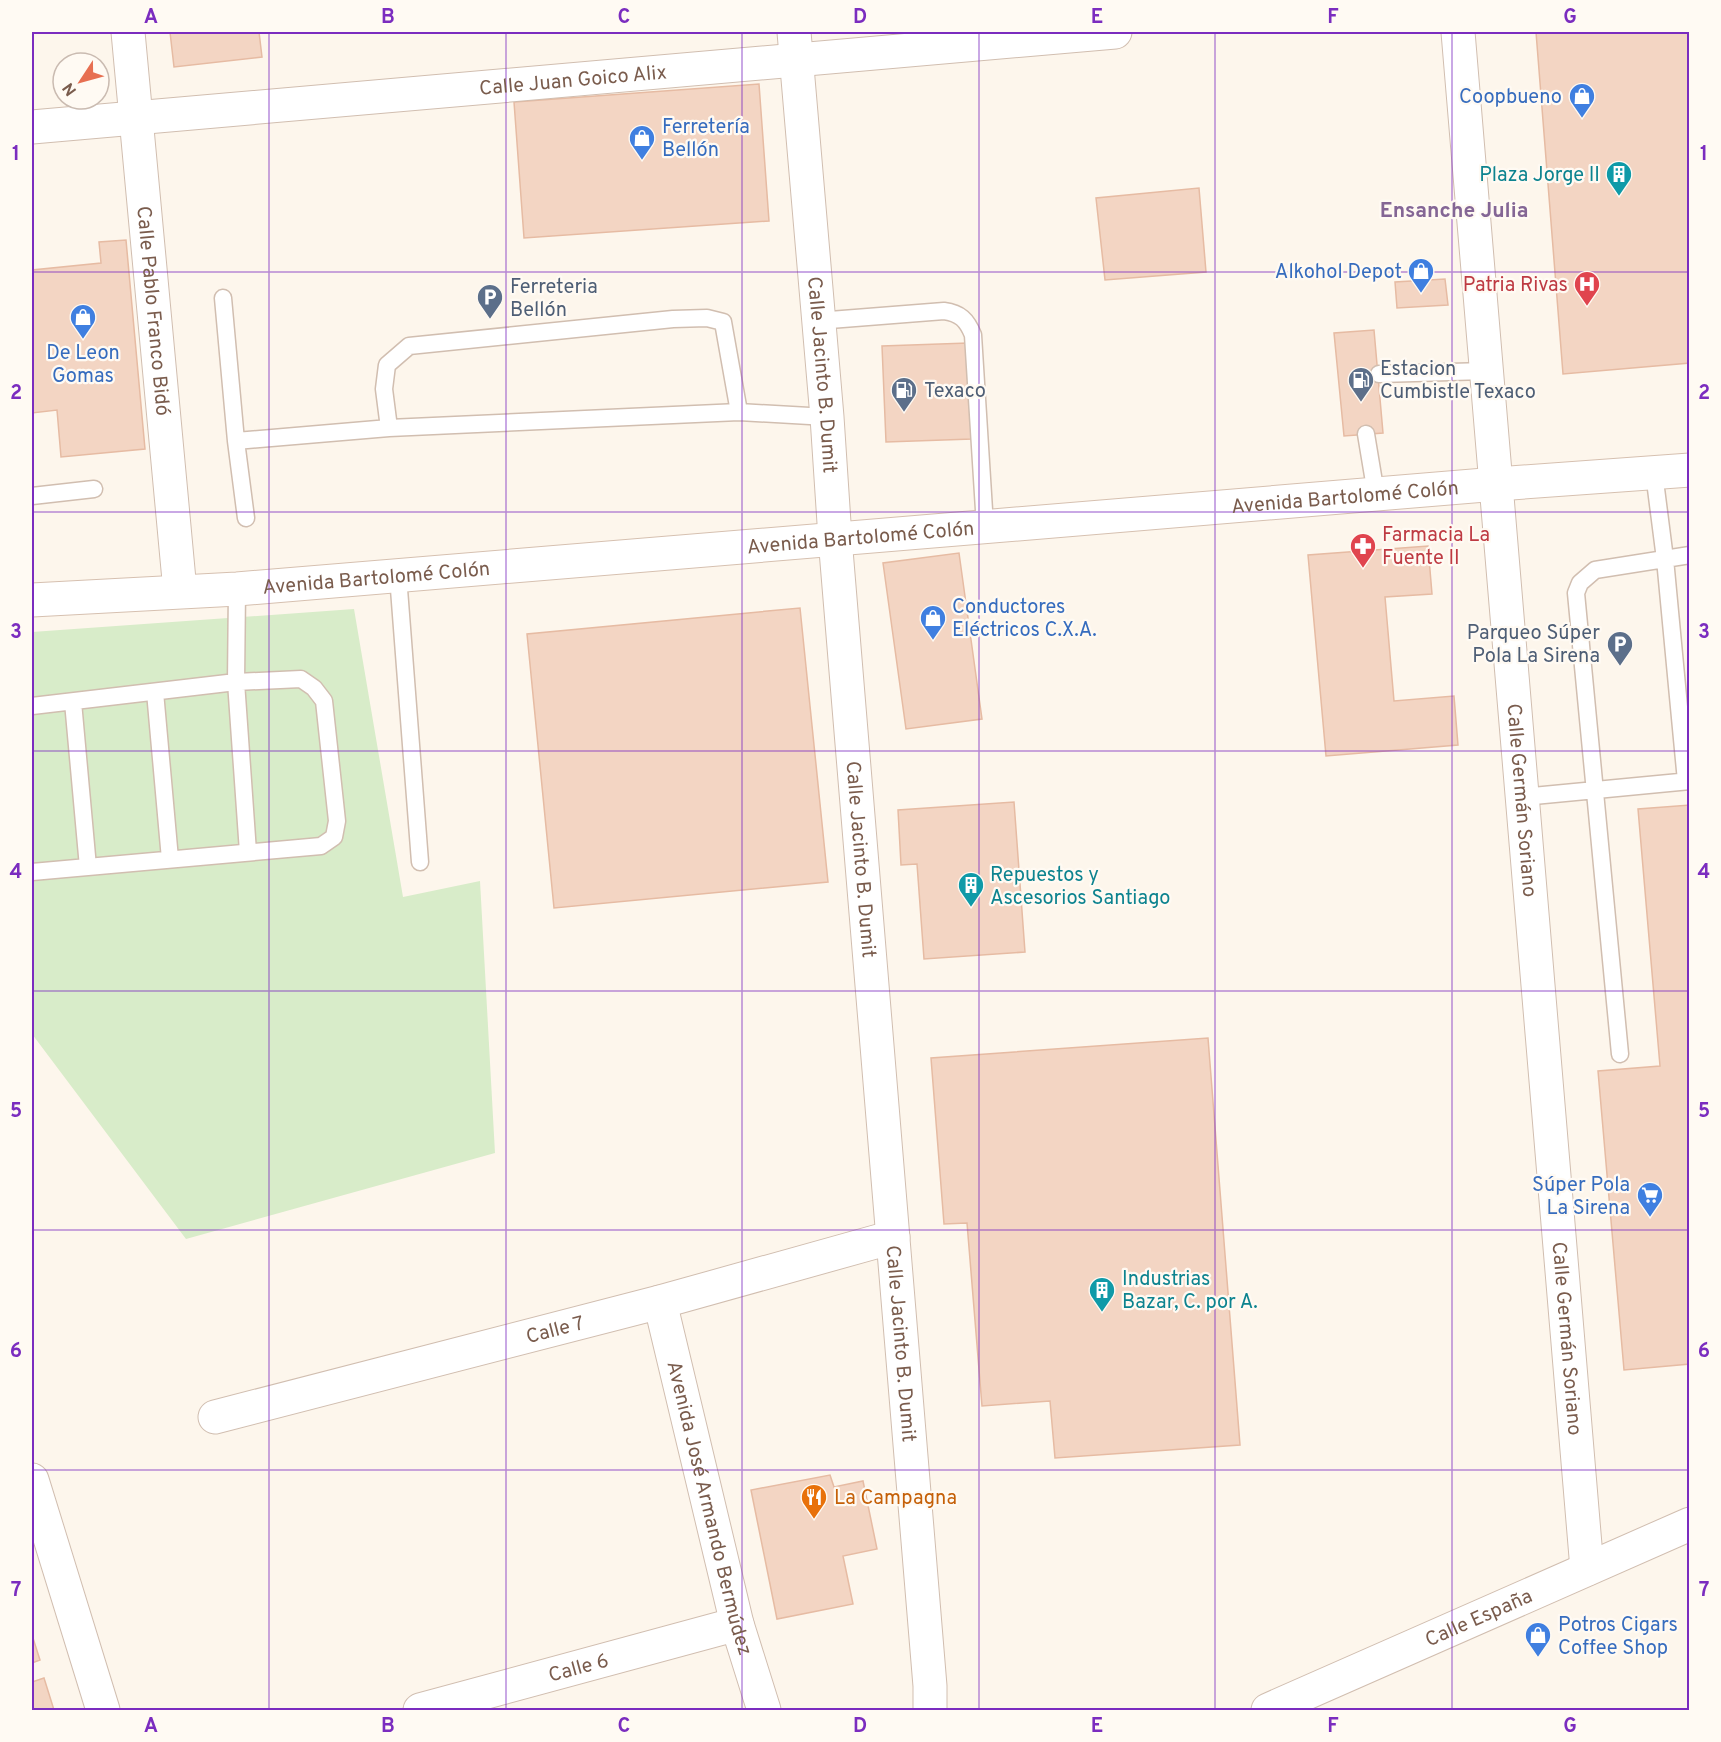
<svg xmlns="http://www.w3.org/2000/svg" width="1721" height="1742" viewBox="0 0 1721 1742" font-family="Overpass,sans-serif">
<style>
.green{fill:#d8ecc9}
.building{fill:#f3d5c3;stroke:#e6bba3;stroke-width:1.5}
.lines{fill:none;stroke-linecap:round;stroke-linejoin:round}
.service-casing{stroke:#d1beb0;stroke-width:19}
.minor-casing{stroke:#d1beb0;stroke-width:35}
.tertiary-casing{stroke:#d1beb0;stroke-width:35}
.secondary-casing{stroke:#d6c0b0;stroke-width:35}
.service{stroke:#fff;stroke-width:16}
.minor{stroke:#fff;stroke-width:33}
.tertiary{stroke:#fff;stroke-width:33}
.secondary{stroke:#fff;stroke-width:33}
.grid{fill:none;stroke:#7b2cbf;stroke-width:1.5;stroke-opacity:0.55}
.labels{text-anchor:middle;stroke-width:4.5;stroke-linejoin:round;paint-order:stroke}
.street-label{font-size:20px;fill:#7a5c4d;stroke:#fffaf3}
.shop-label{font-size:20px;fill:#366cbe;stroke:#fffaf3;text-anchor:end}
.culture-label{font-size:20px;fill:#0d838f;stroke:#fffaf3;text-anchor:start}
.health-label{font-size:20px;fill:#be3a42;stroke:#fffaf3;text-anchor:end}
.service-label{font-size:20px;fill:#4e5e75;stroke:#fffaf3;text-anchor:start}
.food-label{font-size:20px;fill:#c56008;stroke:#fffaf3;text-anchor:start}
.neighbourhood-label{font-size:21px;font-weight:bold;fill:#846695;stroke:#fffaf3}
.neatline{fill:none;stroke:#7b2cbf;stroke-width:2}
.grid-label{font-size:20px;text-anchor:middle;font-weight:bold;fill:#7b2cbf}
</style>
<rect width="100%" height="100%" fill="#fdf6ec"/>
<!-- green -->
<path class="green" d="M354,609L403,897L480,881L495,1153L186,1239L32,1034V632Z"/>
<!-- building -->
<path class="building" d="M170,32H259L262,57L174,67Z
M1536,32H1690V363L1563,374Z
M759,84L769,221L524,238L514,102Z
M1199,188L1206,272L1105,280L1096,198Z
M126,240L145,449L61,457L57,410L32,413V270L101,263L99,242Z
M1445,279L1448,305L1397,308L1395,282Z
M1374,330L1383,433L1344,436L1334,333Z
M968,343L972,439L886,442L882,346Z
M1428,546L1432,594L1385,597L1394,701L1454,696L1458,745L1326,756L1308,555Z
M959,553L982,719L906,729L883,563Z
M800,608L828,882L554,908L527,634Z
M1014,802L1025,952L924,959L917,864L901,865L898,810Z
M1690,805V1364L1624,1370L1598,1071L1660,1066L1638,809Z
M1208,1038L1240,1445L1055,1458L1050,1401L982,1406L967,1223L944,1224L931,1058Z
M830,1475L834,1487L863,1481L877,1549L843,1556L853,1604L777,1619L751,1490Z
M32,1635L40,1660L32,1663Z
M44,1678L54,1710H32V1682Z"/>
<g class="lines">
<!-- service casing -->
<g class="service-casing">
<path id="service" d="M223,298L236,441
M817,321L944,311C960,313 967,320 973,335L985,526
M1379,374L1486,371
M389,428L384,389L387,365L409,346L673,319L707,318L723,322L739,412
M1366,434L1376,494
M1654,473L1665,559L1686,781
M32,496L94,489
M246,518L236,441L389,428L739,412L827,417
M398,576L420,862
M237,589L236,682L248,852
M155,692L170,859
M73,702L88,867
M32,706L236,682L301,679L314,688L324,701L337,821L334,837L321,846L32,872
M1523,797L1690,781
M1620,1054L1576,593L1580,583L1595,570L1690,555"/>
</g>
<!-- minor casing -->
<g class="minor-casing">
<g id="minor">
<path id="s1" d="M128,32L180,591"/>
<path id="s2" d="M1458,32L1587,1569"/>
<path id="s3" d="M32,127L1115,32"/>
<path id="s4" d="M660,1302L737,1624L764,1710"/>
<path id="s5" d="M215,1417L660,1302L893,1237"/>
<path d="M32,1480L103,1710"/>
<path id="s6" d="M420,1710L737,1624"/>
<path id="s7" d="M1268,1710L1690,1524"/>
</g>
</g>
<!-- tertiary casing -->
<g class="tertiary-casing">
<g id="tertiary">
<path id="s8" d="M794,32L827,417L835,538L930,1686V1710"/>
</g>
</g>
<!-- secondary casing -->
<g class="secondary-casing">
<g id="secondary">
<path id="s9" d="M32,600L237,589L1497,484L1690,470"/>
</g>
</g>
<!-- service -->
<use href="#service" class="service"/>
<!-- minor -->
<use href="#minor" class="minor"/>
<!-- tertiary -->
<use href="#tertiary" class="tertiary"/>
<!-- secondary -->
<use href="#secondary" class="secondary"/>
</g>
<!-- grid -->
<path class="grid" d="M269,32V1710M506,32V1710M742,32V1710M979,32V1710M1215,32V1710M1452,32V1710M32,272H1690M32,512H1690M32,751H1690M32,991H1690M32,1230H1690M32,1470H1690"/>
<!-- icons -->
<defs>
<g id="shop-pin" transform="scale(1.35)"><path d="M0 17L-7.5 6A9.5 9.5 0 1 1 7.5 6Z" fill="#3f7fe0" stroke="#fffaf3"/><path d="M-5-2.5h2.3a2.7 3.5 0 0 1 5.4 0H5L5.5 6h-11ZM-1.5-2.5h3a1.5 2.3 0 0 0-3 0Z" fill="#fff"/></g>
<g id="building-pin" transform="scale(1.35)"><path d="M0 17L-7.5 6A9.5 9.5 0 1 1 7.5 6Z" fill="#0f9aa8" stroke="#fffaf3"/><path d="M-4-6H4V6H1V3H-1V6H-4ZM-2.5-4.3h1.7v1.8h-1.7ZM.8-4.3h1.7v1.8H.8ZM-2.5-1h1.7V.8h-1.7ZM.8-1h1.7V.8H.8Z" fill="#fff"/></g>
<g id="hospital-pin" transform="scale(1.35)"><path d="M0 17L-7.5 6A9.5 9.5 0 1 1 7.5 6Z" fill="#e0444e" stroke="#fffaf3"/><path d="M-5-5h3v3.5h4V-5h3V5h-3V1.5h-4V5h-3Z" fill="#fff"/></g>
<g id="parking-pin" transform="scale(1.35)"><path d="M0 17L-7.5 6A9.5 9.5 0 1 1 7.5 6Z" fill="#5c6f8a" stroke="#fffaf3"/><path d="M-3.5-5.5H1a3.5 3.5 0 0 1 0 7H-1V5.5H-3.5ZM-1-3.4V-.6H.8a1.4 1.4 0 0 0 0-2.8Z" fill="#fff"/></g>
<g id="fuel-pin" transform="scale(1.35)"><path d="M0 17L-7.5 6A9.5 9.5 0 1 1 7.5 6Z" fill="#5c6f8a" stroke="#fffaf3"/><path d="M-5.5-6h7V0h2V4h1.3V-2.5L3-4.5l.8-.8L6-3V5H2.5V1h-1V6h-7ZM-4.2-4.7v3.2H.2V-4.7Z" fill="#fff"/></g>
<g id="pharmacy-pin" transform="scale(1.35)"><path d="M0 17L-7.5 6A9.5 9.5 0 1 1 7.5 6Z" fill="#e0444e" stroke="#fffaf3"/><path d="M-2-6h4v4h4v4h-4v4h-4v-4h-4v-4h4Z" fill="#fff"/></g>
<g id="supermarket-pin" transform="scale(1.35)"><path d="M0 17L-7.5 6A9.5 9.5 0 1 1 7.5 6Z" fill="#3f7fe0" stroke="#fffaf3"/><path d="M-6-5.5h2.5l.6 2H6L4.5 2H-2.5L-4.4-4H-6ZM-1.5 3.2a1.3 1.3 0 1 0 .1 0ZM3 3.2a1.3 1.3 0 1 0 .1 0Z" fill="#fff"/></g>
<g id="restaurant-pin" transform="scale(1.35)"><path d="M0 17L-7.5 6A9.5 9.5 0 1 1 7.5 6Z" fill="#e8710a" stroke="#fffaf3"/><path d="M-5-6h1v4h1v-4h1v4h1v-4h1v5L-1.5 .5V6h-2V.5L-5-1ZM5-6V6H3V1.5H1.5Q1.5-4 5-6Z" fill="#fff"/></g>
</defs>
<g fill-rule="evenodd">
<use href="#shop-pin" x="1582" y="96"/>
<use href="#shop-pin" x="642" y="138"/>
<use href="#building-pin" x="1619" y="174"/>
<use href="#shop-pin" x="1421" y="271"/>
<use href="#hospital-pin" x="1587" y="284"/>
<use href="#parking-pin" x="490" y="297"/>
<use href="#shop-pin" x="83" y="317"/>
<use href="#fuel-pin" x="1361" y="380"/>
<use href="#fuel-pin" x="904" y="390"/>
<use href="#pharmacy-pin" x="1363" y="546"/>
<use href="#shop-pin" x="933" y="618"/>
<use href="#parking-pin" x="1620" y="644"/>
<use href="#building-pin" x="971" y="885"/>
<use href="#supermarket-pin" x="1650" y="1195"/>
<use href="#building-pin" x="1102" y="1290"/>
<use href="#restaurant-pin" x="814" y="1497"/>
<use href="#shop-pin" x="1538" y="1635"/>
</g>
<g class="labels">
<!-- street labels -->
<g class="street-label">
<text dy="7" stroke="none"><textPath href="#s3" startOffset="543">Calle Juan Goico Alix</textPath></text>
<text dy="7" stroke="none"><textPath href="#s1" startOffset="280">Calle Pablo Franco Bidó</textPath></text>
<text dy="7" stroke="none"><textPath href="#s8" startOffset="344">Calle Jacinto B. Dumit</textPath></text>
<text dy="7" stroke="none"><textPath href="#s9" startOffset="1317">Avenida Bartolomé Colón</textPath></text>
<text dy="7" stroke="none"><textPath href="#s9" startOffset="831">Avenida Bartolomé Colón</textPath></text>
<text dy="7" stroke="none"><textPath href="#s9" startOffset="345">Avenida Bartolomé Colón</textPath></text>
<text dy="7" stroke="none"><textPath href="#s2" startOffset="771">Calle Germán Soriano</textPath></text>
<text dy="7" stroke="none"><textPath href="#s8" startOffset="830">Calle Jacinto B. Dumit</textPath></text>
<text dy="7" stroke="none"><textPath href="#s5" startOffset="351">Calle 7</textPath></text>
<text dy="7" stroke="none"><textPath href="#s2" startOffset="1311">Calle Germán Soriano</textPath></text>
<text dy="7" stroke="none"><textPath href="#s8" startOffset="1316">Calle Jacinto B. Dumit</textPath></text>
<text dy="7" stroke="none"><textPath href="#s4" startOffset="212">Avenida José Armando Bermúdez</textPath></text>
<text dy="7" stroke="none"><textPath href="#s7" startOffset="230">Calle España</textPath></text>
<text dy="7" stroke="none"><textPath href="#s6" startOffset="164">Calle 6</textPath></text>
</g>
<!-- shop labels -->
<g class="shop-label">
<text x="1562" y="103">Coopbueno</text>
<text x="662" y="133" text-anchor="start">Ferretería<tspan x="662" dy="23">Bellón</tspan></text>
<text x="1402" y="278">Alkohol Depot</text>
<text x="83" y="359" text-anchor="middle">De Leon<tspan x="83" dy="23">Gomas</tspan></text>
<text x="952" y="613" text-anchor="start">Conductores<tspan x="952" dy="23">Eléctricos C.X.A.</tspan></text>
<text x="1630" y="1191">Súper Pola<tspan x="1630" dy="23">La Sirena</tspan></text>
<text x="1558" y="1631" text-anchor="start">Potros Cigars<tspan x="1558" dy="23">Coffee Shop</tspan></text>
</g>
<!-- culture labels -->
<g class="culture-label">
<text x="1600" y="181" text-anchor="end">Plaza Jorge II</text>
<text x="990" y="881">Repuestos y<tspan x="990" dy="23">Ascesorios Santiago</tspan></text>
<text x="1122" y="1285">Industrias<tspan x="1122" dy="23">Bazar, C. por A.</tspan></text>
</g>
<!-- health labels -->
<g class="health-label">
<text x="1568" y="291">Patria Rivas</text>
<text x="1382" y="541" text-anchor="start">Farmacia La<tspan x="1382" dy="23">Fuente II</tspan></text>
</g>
<!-- service labels -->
<g class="service-label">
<text x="510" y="293">Ferreteria<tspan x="510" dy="23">Bellón</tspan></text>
<text x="1380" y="375">Estacion<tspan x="1380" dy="23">Cumbistle Texaco</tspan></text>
<text x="924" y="397">Texaco</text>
<text x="1600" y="639" text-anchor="end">Parqueo Súper<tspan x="1600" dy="23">Pola La Sirena</tspan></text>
</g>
<!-- food labels -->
<g class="food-label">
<text x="834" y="1504">La Campagna</text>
</g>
<!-- neighbourhood labels -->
<g class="neighbourhood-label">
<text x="1454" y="217">Ensanche Julia</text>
</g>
</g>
<!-- border -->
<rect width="1721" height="1742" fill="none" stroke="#fffaf3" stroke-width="66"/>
<!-- north arrow -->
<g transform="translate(81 81) rotate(234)"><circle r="28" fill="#fffaf3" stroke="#cabbb1" stroke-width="1.5"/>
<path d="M0-4.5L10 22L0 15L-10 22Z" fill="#e76f51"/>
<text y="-9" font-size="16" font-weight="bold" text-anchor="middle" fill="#7a5c4d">N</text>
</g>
<rect x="33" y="33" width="1655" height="1676" class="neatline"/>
<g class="grid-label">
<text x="151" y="23">A</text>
<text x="388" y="23">B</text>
<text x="624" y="23">C</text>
<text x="860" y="23">D</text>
<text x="1097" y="23">E</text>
<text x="1333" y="23">F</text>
<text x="1570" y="23">G</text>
<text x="16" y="160">1</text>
<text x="1704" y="160">1</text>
<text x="16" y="399">2</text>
<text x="1704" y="399">2</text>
<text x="16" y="638">3</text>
<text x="1704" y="638">3</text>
<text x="16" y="878">4</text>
<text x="1704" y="878">4</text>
<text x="16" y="1117">5</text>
<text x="1704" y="1117">5</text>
<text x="16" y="1357">6</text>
<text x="1704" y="1357">6</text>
<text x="16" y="1596">7</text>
<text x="1704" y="1596">7</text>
<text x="151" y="1732">A</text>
<text x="388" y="1732">B</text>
<text x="624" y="1732">C</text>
<text x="860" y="1732">D</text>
<text x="1097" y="1732">E</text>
<text x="1333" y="1732">F</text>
<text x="1570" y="1732">G</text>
</g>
</svg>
